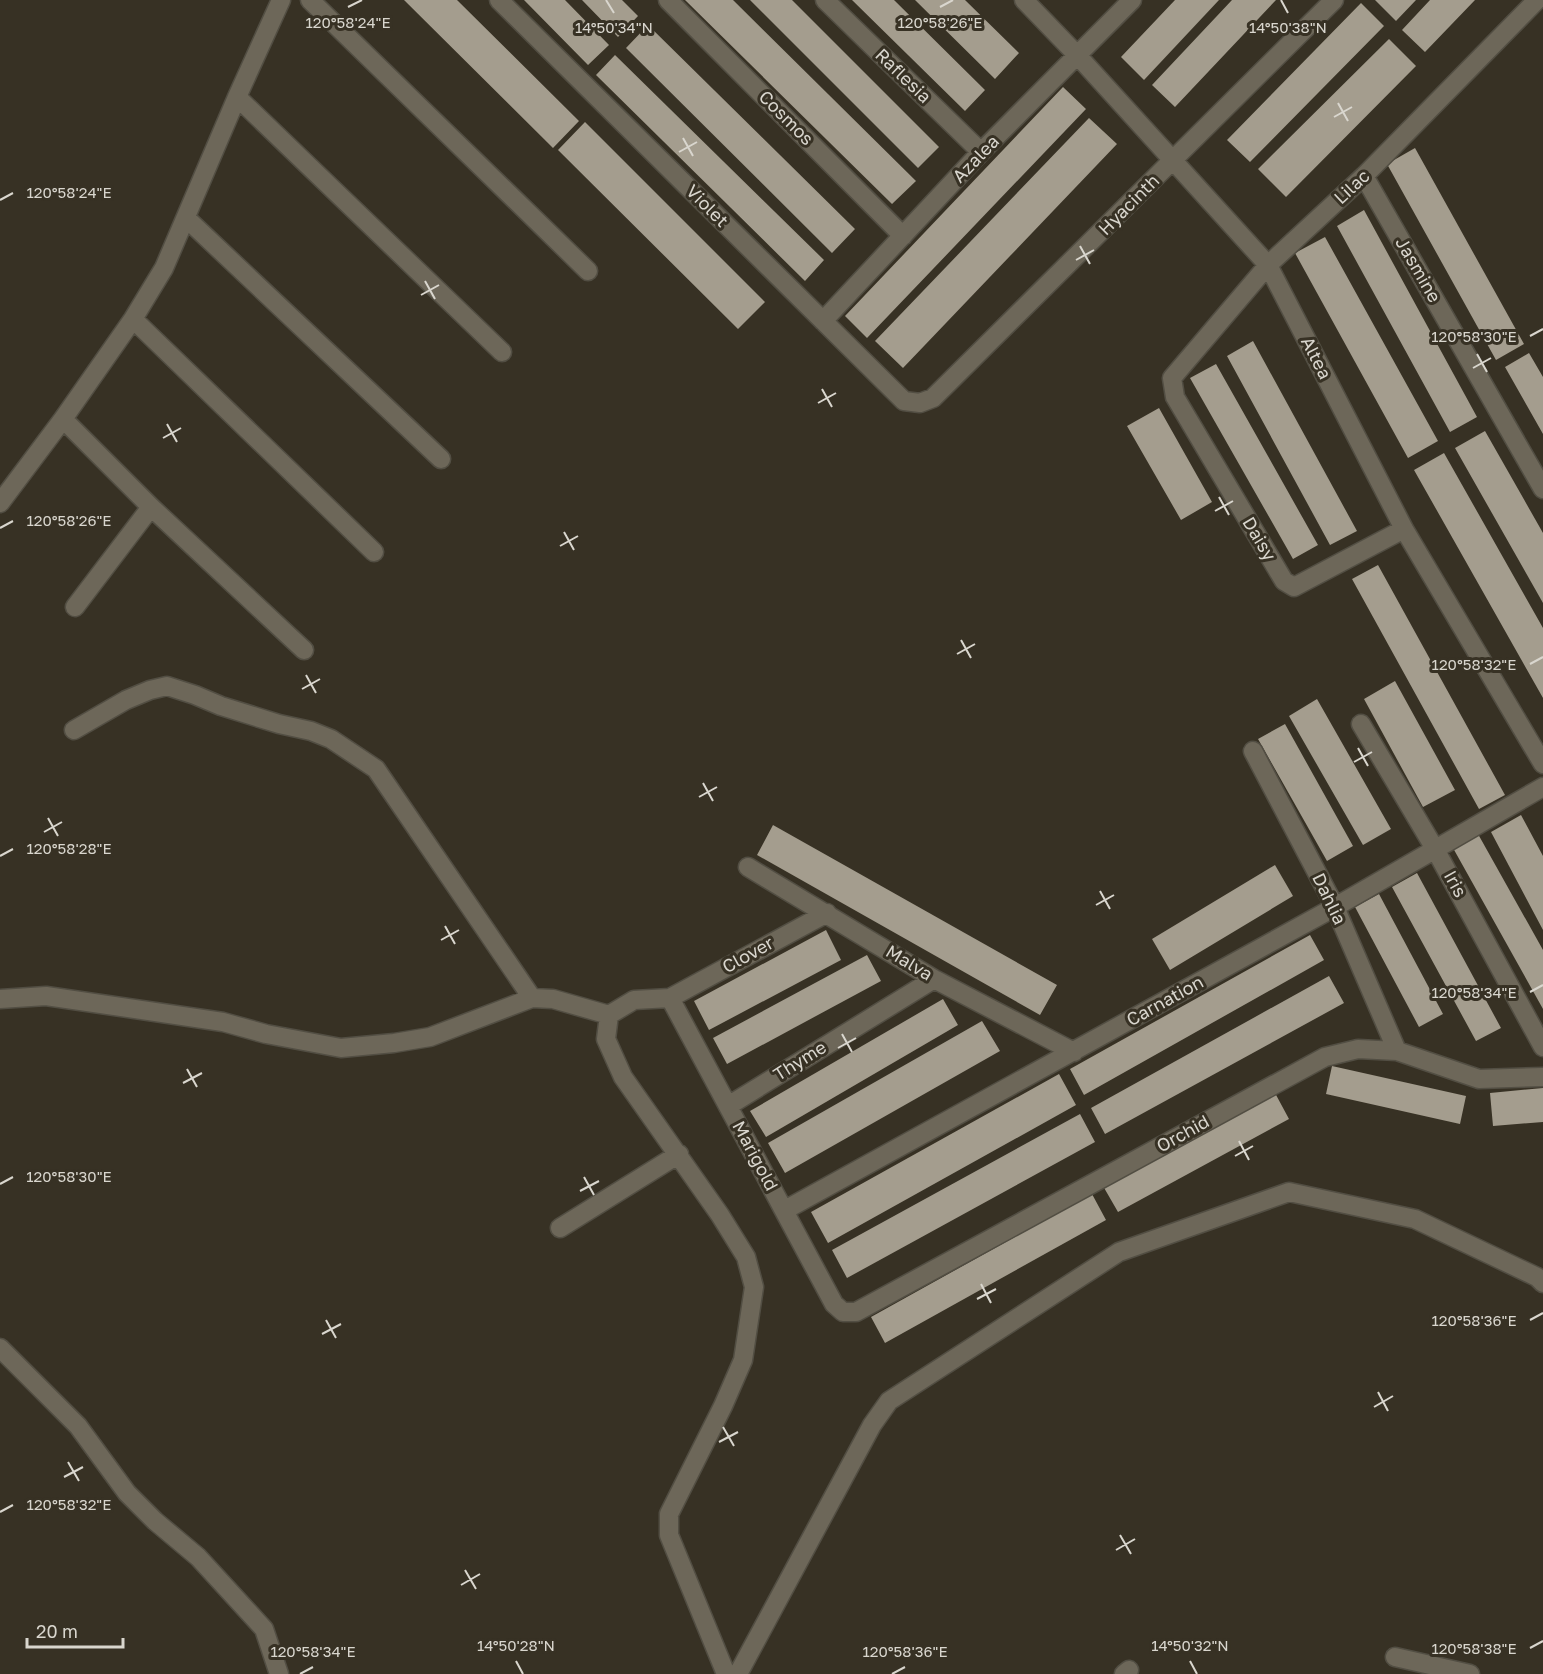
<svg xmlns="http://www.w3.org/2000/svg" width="1543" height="1674" viewBox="0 0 1543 1674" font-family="'Golos Text',sans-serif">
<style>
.building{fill:#a49d8e}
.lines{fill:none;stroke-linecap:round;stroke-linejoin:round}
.minor-casing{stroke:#524e43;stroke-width:21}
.minor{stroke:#6d6759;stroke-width:18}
.ticks{fill:none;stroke:#d9d6ce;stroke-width:2}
.labels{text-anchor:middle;stroke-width:6;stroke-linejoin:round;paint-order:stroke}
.street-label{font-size:18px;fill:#d9d6ce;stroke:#373124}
.ticks-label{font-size:15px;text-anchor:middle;fill:#d9d6ce;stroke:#373124;stroke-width:6;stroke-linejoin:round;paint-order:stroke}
</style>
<rect width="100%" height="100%" fill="#373124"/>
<!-- building -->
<path class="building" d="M404,0H457L579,121L553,148Z
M524,0H565L609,45L588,65Z
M582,0H622L638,16L618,37Z
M685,0H733L916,181L892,204Z
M750,0H792L939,147L918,168Z
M852,0H894L985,90L965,111Z
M915,0H965L1019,53L995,79Z
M1175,0H1219L1144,80L1121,57Z
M1232,0H1276L1175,107L1152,85Z
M1375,0H1416L1396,21Z
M1430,0H1475L1425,52L1402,30Z
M1361,3L1384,26L1250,162L1227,140Z
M648,25L855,229L832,253L626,48Z
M1389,39L1416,66L1286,197L1258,169Z
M615,55L824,260L805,281L596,75Z
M1063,87L1086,109L867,338L845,316Z
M1089,118L1117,144L903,368L875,341Z
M585,122L765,302L738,329L558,150Z
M1415,148L1524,344L1496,360L1387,164Z
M1364,210L1477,417L1450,432L1337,226Z
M1325,237L1438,441L1408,458L1295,253Z
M1253,341L1357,531L1330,545L1227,356Z
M1529,353L1543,377V434L1505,367Z
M1216,364L1318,545L1293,559L1190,378Z
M1159,408L1212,502L1181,520L1127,426Z
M1485,431L1543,533V603L1455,448Z
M1444,453L1543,628V698L1414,470Z
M1378,565L1505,795L1479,809L1352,579Z
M1395,681L1455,790L1423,807L1364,699Z
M1317,699L1391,829L1363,845L1289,716Z
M1285,724L1353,846L1327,861L1258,739Z
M1521,815L1543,856V930L1491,832Z
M773,825L1057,985L1040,1015L757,855Z
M1478,834L1543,950V1009L1453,848Z
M1275,865L1293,896L1170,970L1152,939Z
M1417,873L1501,1028L1476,1041L1392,887Z
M1379,894L1443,1014L1419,1027L1355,907Z
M826,930L841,960L709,1030L694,1001Z
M1310,935L1324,960L1084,1095L1070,1069Z
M867,955L881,981L727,1064L713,1038Z
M1329,976L1344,1003L1105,1134L1091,1108Z
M943,999L958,1025L766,1137L750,1111Z
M982,1021L1000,1051L785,1173L768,1143Z
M1332,1066L1466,1096L1460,1124L1326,1094Z
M1059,1074L1076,1105L828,1243L811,1212Z
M1543,1088V1122L1493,1126L1490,1093Z
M1275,1093L1289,1119L1118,1212L1103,1186Z
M1080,1114L1095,1142L847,1278L832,1250Z
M1092,1194L1106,1220L885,1343L871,1317Z"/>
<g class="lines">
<!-- minor casing -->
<g class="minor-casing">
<path id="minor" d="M281,0L237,97L164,268L133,319L63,419L151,507L304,650
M310,0L588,271
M499,0L904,401L920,403L933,398L1334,0
M668,0L903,236
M825,0L981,152
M1024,0L1078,56L1268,265L1404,529L1543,764
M237,97L502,352
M1364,176L1543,489
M186,218L441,459
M133,319L374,552
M823,321L981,152L1132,0
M0,503L63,419
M1404,529L1294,587L1284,581L1175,397L1172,378L1268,265L1364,176L1537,0
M75,607L151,507
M1361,724L1435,849L1543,1047
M74,730L126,700L150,690L167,686L195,695L221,706L279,724L311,731L331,739L376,769L532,998
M1253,751L1335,907L1397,1051
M748,867L934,979L1074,1052
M670,998L834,1304L843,1312H856L1325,1057L1358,1049L1397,1051L1479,1079L1543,1077
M0,999L46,996L223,1022L266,1034L341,1048L394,1043L430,1037L532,998L553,999L609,1015L634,1000L670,998L827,913
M609,1015L606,1039L623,1077L720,1215L746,1257L754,1287L743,1360L723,1406L669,1514V1535L726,1674
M728,1106L934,979
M785,1210L1335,907L1543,787
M560,1228L679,1154
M0,1348L78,1426L127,1493L155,1521L198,1557L264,1629L279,1674
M1395,1657L1470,1674
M738,1674L872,1425L889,1401L1119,1252L1289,1192L1415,1219L1537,1277L1543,1283
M1124,1674L1129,1670"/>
</g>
<!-- minor -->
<use href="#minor" class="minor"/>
</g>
<!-- ticks -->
<path class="ticks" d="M606,0L614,13M1281,0L1288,13M348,7L362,0M940,7L953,0M1338,103L1348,121M1334,117L1352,107M683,138L693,156M679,152L697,142M0,200L13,193M1080,246L1090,264M1076,260L1094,250M425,281L435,299M421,295L439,285M1530,336L1543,329M1477,354L1487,372M1473,368L1491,358M822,389L832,407M818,403L836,393M167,424L177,442M163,438L181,428M1219,497L1229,515M1215,511L1233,501M0,528L13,521M564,532L574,550M560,546L578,536M961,640L971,658M957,654L975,644M1530,664L1543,657M306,675L316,693M302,689L320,679M1358,748L1368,766M1354,762L1372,752M703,783L713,801M699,797L717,787M48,818L58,836M44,832L62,822M0,856L13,849M1100,891L1110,909M1096,905L1114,895M445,926L455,944M441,940L459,930M1530,992L1543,985M842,1034L852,1052M838,1048L856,1038M187,1069L197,1087M183,1083L202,1073M1239,1141L1249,1160M1235,1156L1253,1146M584,1177L594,1195M0,1184L13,1177M580,1191L599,1181M981,1284L991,1303M977,1299L996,1289M326,1320L336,1338M1530,1320L1543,1313M322,1334L341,1324M1378,1392L1388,1411M1374,1407L1393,1396M723,1427L734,1446M719,1442L738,1432M68,1462L79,1481M64,1477L83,1467M0,1512L13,1505M1120,1535L1131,1554M1116,1550L1135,1539M465,1570L476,1589M461,1585L480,1574M1530,1648L1543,1641M516,1661L523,1674M1190,1661L1197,1674M300,1674L313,1667M892,1674L905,1667"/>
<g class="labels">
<!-- street labels -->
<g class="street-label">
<text transform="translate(903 76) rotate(44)" y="6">Raflesia</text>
<text transform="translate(786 118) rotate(45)" y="6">Cosmos</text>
<text transform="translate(976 159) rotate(-46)" y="6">Azalea</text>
<text transform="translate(1352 187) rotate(-43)" y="6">Lilac</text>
<text transform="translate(1129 205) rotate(-45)" y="6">Hyacinth</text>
<text transform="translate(707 206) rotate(45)" y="6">Violet</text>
<text transform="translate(1418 270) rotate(60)" y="6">Jasmine</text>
<text transform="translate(1316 358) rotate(63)" y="6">Altea</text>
<text transform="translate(1259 539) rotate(59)" y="6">Daisy</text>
<text transform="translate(1455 884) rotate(61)" y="6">Iris</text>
<text transform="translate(1329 899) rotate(64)" y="6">Dahlia</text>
<text transform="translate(748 955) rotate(-29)" y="6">Clover</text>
<text transform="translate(909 963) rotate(31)" y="6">Malva</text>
<text transform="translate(1165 1001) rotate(-29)" y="6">Carnation</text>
<text transform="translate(800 1061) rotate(-32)" y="6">Thyme</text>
<text transform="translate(1183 1134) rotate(-29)" y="6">Orchid</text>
<text transform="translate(755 1156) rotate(62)" y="6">Marigold</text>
</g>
</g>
<g class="ticks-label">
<text x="348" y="28">120°58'24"E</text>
<text x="940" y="28">120°58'26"E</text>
<text x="614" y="33">14°50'34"N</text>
<text x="1288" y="33">14°50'38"N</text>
<text x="69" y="198">120°58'24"E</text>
<text x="1474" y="342">120°58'30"E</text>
<text x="69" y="526">120°58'26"E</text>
<text x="1474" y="670">120°58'32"E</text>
<text x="69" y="854">120°58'28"E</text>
<text x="1474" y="998">120°58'34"E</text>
<text x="69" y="1182">120°58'30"E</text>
<text x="1474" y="1326">120°58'36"E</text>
<text x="69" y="1510">120°58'32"E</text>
<text x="516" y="1651">14°50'28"N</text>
<text x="1190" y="1651">14°50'32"N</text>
<text x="1474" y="1654">120°58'38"E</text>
<text x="313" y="1657">120°58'34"E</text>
<text x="905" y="1657">120°58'36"E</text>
</g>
<!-- scale -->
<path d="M27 1638v9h96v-9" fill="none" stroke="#d9d6ce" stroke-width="3"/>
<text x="36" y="1638" font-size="18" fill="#d9d6ce" stroke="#373124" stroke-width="4.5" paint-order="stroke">20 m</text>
</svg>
